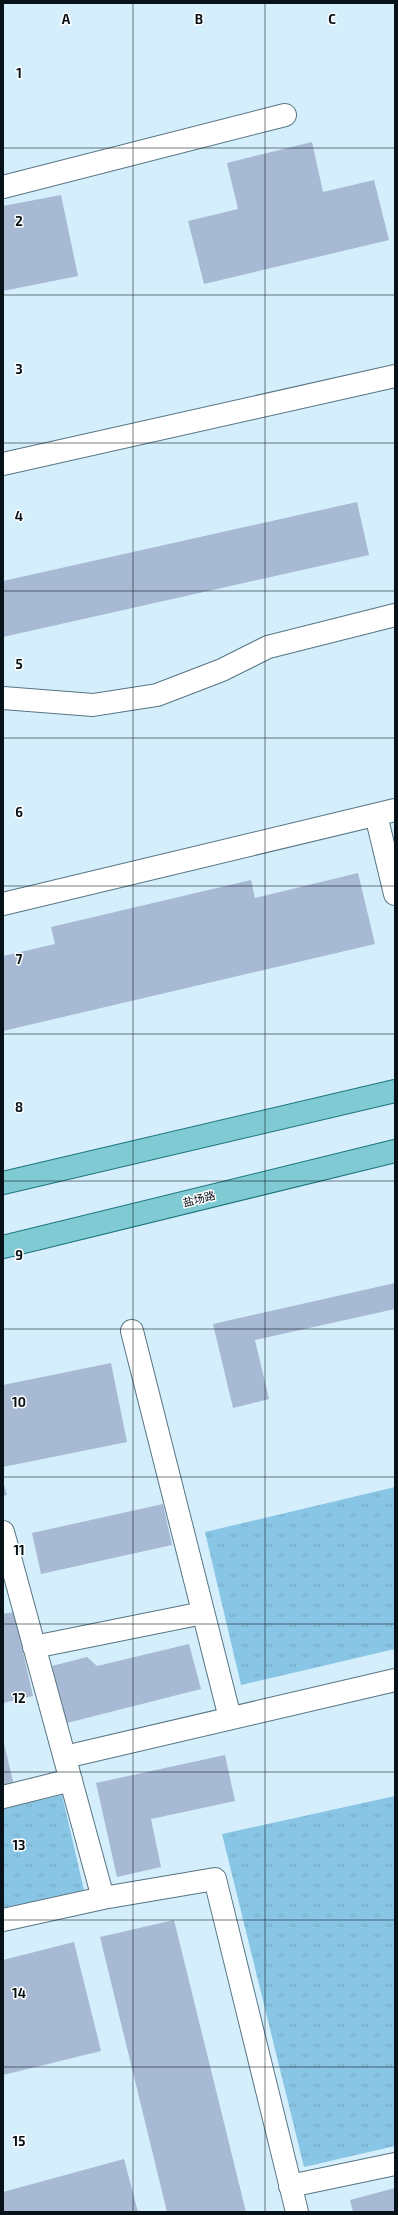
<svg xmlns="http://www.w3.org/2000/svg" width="398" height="2215" viewBox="0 0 398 2215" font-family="'Exo 2','Noto Sans SC',sans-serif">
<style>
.grass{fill:url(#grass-tufts)}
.building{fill:#a7b9d3}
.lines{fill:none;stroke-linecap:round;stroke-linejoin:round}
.minor-casing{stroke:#577584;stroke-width:24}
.major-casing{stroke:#1e747e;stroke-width:24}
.minor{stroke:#fff;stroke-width:22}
.major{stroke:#80cbd3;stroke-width:22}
.grid{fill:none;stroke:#071218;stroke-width:1;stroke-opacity:0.55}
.labels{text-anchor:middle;stroke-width:3;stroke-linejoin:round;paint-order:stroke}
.street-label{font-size:11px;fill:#071218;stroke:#fff}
.grid-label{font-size:13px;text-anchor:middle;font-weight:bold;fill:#071218;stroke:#fff;stroke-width:3;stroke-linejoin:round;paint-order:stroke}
</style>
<defs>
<pattern id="grass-tufts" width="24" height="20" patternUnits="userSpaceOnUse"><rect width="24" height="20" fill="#89c6e5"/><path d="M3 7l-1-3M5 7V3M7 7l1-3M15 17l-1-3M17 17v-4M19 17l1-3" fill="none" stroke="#75a9c4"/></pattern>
</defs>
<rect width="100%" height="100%" fill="#d4eefc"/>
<!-- grass -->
<path class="grass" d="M395,1487V1649L241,1685L205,1532Z
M62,1795L84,1890L3,1908V1809Z
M395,1796V2146L304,2167L222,1834Z"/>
<!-- building -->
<path class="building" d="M312,142L323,192L374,180L389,240L204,284L188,221L238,209L227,163Z
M61,195L78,276L3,291V206Z
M357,502L369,555L3,637V581Z
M358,873L375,944L3,1031V956L55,944L51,927L251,880L255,898Z
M395,1283V1309L255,1340L269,1399L233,1408L213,1324Z
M111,1363L127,1442L3,1467V1385Z
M3,1481L7,1495L3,1496Z
M163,1504L172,1545L41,1574L32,1533Z
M14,1612L33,1696L3,1703V1614Z
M189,1644L201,1689L67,1723L52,1666L87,1657L97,1666Z
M3,1739L15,1790L3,1794Z
M225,1755L235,1801L151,1819L161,1867L117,1877L96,1783Z
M174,1920L246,2212H167L100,1937Z
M74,1942L101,2051L3,2075V1960Z
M124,2159L138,2212H3V2192Z
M395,2188V2212H353L350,2200Z"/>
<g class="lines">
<!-- minor casing -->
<g class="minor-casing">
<path id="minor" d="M3,187L285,115
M3,464L395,376
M3,698L93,705L157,695L222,670L268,647L395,615
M376,815L395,894
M3,904L395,810
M132,1331L230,1718
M3,1532L103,1898
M34,1647L203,1613
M65,1757L395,1680
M3,1797L71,1780
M3,1920L103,1898L215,1879L297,2212
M290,2186L395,2164"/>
</g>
<!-- major casing -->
<g class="major-casing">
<path id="major" d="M3,1183L395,1091
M3,1247L395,1151"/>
</g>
<!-- minor -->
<use href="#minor" class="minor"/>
<!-- major -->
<use href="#major" class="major"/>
</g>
<!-- grid -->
<path class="grid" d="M133,3V2212M265,3V2212M3,148H395M3,295H395M3,443H395M3,591H395M3,738H395M3,886H395M3,1034H395M3,1181H395M3,1329H395M3,1477H395M3,1624H395M3,1772H395M3,1920H395M3,2067H395"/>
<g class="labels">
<!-- street labels -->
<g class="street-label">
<text transform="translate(199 1199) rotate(-14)" y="4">盐场路</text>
</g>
</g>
<g class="grid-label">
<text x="66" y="24">A</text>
<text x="199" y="24">B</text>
<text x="332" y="24">C</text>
<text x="19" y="78">1</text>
<text x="19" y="226">2</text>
<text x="19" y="374">3</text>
<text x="19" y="521">4</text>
<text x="19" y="669">5</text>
<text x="19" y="817">6</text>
<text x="19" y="964">7</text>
<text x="19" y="1112">8</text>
<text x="19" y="1260">9</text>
<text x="19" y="1407">10</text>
<text x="19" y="1555">11</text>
<text x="19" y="1703">12</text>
<text x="19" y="1850">13</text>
<text x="19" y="1998">14</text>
<text x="19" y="2146">15</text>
</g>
<!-- border -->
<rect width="398" height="2215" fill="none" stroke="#071218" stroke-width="8"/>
</svg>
